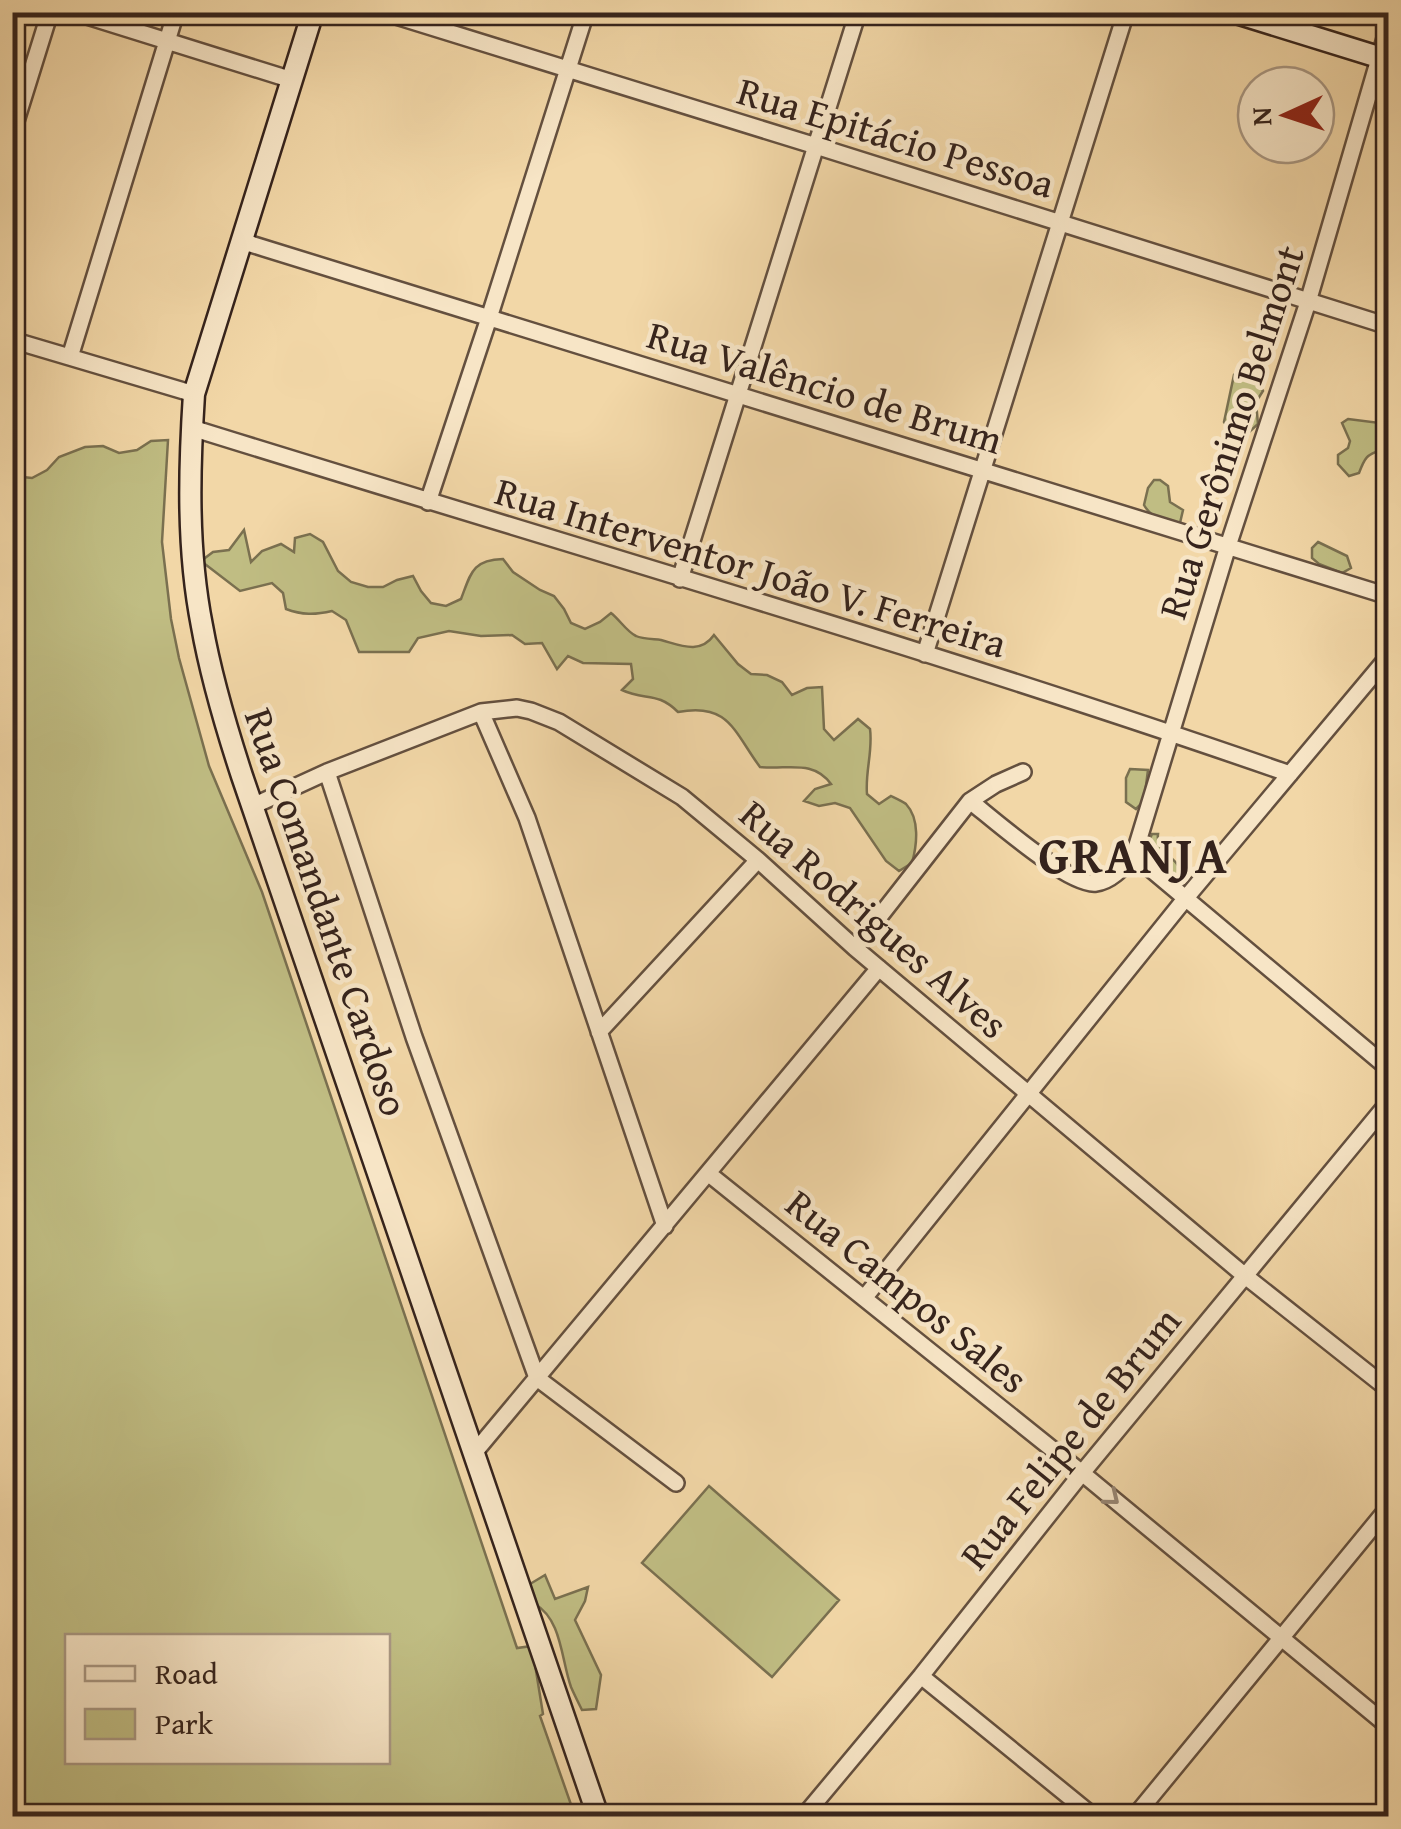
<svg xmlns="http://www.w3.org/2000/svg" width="1401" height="1829" viewBox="0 0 1401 1829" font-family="'Gentium Book Plus',serif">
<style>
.green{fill:#c0bd83;stroke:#7a7050;stroke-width:2.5;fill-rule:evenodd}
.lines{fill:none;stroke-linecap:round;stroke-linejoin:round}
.street-casing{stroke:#64503f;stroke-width:20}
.secondary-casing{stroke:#35231c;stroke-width:25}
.street{stroke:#f7e5c6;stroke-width:15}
.secondary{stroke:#f7e5c6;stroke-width:20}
.oneway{stroke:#968471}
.labels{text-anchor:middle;stroke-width:9;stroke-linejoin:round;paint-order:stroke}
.street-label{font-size:40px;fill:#35231c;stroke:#f7e5c6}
.district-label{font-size:50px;font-weight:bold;letter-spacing:2.5px;fill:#35231c;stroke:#f7e5c6}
</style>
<rect width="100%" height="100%" fill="#f2d7a7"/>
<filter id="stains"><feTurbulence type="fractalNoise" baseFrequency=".002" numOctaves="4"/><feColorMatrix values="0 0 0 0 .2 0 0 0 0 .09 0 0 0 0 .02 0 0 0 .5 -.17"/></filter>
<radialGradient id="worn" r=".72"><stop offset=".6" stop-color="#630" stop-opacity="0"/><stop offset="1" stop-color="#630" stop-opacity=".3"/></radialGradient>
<!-- green -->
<path class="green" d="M1234,375L1257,378L1263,391L1256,402L1258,424L1248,433L1232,434L1224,422Z
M1348,419L1388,424V446C1370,457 1368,449 1359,473L1349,476L1338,464V455L1348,448L1350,441L1342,423Z
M168,440L162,542L171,619L179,658L209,766L262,892L517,1648L532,1646L543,1714L540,1716L575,1816H13L12,476L32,478L47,470L59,457L85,447L103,446L119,453L137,450L151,441ZM68,1636H388V1762H68Z
M1154,480H1160L1168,486L1170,502L1183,510L1180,523C1165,522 1152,519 1144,505L1148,488Z
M244,530L251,562L262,551L281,544L294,552L295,538L310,534L323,542L338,571L351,582L368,587H383L397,580L413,576L421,591L431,603L446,606L461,599C471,573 472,560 503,559L513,572L540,590L554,596L564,609L571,623L585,629L600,622L611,613C619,619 627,632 636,636C642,639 653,639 661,640C680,645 700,655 714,635L738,664L751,674L767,675L782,682L792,695L807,688L822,687L824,729L834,740L858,719L870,729C873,751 865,772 867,794L879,804L891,796C893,797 904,802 906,804C920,819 917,845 912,863L899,871L886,861L850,808L835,803L819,806L804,801L815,789L831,784C813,759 787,770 760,767C734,732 729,702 678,712C657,691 645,701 622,690L633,679L631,664L583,663L568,656L557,669L542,643L525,644L512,635L481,636L449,631L418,638L409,652H359L346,620L332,611C315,615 302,615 286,609L283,593L272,583L240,591L201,561L213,552L229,550Z
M1318,542L1347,556L1351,568L1342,573L1319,564L1312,558V548Z
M1130,769L1148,770L1144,801L1136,809L1126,802V778Z
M1152,834H1158C1156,851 1169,853 1177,864C1180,867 1181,874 1183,878C1156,878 1140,859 1152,834Z
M709,1486L839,1600L772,1677L642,1563Z
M545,1575L555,1599L588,1587L585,1601L575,1620L601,1675L596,1709L582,1710C578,1702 574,1694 571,1687C561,1659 562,1620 535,1604L530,1584Z"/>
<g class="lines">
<!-- street casing -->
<g class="street-casing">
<path id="street" d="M74,12L292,80
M383,12L816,146L1388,326
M12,134L50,12
M241,241L1388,596
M12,340L194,394
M70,357L176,12
M192,428C558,542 928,648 1290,774
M428,502L489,318L586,12
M680,579L858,12
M925,654L1126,12
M481,712L527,818L665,1226
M327,772L414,1037L537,1378L676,1483
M970,801C993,819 1070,887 1096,883C1112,881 1124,866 1134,855L1228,546L1308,302L1388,28
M253,806L327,772L481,712L517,708L531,711L559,722L682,797L758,860L855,948L1244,1275L1388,1389
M1134,855L1388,1068
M855,948L970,801L996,784L1023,772
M599,1032L758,860
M709,1174L1082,1473L1388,1726
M865,1297L1185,899L1388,657
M474,1453L879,968
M921,1676L1093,1816
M804,1816L921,1676L1082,1473L1388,1103
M1135,1816L1388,1508"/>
</g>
<!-- secondary casing -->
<g class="secondary-casing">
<path id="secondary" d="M313,12L194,394C189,471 187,550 202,626C211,677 226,727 242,776L598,1816
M1233,12L1388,60"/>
</g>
<!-- street -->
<use href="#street" class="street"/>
<!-- secondary -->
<use href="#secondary" class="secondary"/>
</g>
<!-- one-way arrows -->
<defs><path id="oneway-chevron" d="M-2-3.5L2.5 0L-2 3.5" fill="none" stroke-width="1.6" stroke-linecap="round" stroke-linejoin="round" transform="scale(2.5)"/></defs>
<use class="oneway" href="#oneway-chevron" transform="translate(1112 1498) rotate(39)"/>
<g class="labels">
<!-- street labels -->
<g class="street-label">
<text transform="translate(896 137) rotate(17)" y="14">Rua Epitácio Pessoa</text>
<text transform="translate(825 387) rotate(17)" y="14">Rua Valêncio de Brum</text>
<text transform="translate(1231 432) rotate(-72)" y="14">Rua Gerônimo Belmont</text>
<text transform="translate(751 567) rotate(17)" y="14">Rua Interventor João V. Ferreira</text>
<text transform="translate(327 912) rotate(71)" y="14">Rua Comandante Cardoso</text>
<text transform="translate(874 919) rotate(41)" y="14">Rua Rodrigues Alves</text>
<text transform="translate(907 1291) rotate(39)" y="14">Rua Campos Sales</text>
<text transform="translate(1070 1438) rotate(-51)" y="14">Rua Felipe de Brum</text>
</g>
<!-- district labels -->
<g class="district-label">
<text x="1134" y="873">GRANJA</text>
</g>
</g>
<!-- margin -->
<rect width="1401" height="1829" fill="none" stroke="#f2d7a7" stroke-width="50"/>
<rect x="15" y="15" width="1371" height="1799" fill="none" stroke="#35231c" stroke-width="5"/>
<rect x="25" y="25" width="1351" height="1779" fill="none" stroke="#35231c" stroke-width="2.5"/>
<!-- legend -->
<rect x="65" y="1634" width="325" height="130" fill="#f7e5c6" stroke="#a99782" stroke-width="2.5"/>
<rect x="85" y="1666" width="50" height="15" fill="#f7e5c6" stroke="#a99782" stroke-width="2.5"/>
<text x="155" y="1684" font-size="30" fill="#35231c">Road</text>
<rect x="85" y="1709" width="50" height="30" fill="#c0bd83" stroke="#a99782" stroke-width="2.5"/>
<text x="155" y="1734" font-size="30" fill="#35231c">Park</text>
<!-- north arrow -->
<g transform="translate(1286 115) rotate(267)"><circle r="48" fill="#f7e5c6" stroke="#a99782" stroke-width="2.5"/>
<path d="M0-8L18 38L0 25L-18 38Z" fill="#8f2418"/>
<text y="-15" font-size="28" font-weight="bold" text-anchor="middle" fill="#35231c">N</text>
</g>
<rect width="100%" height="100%" filter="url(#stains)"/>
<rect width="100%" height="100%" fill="url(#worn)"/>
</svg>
